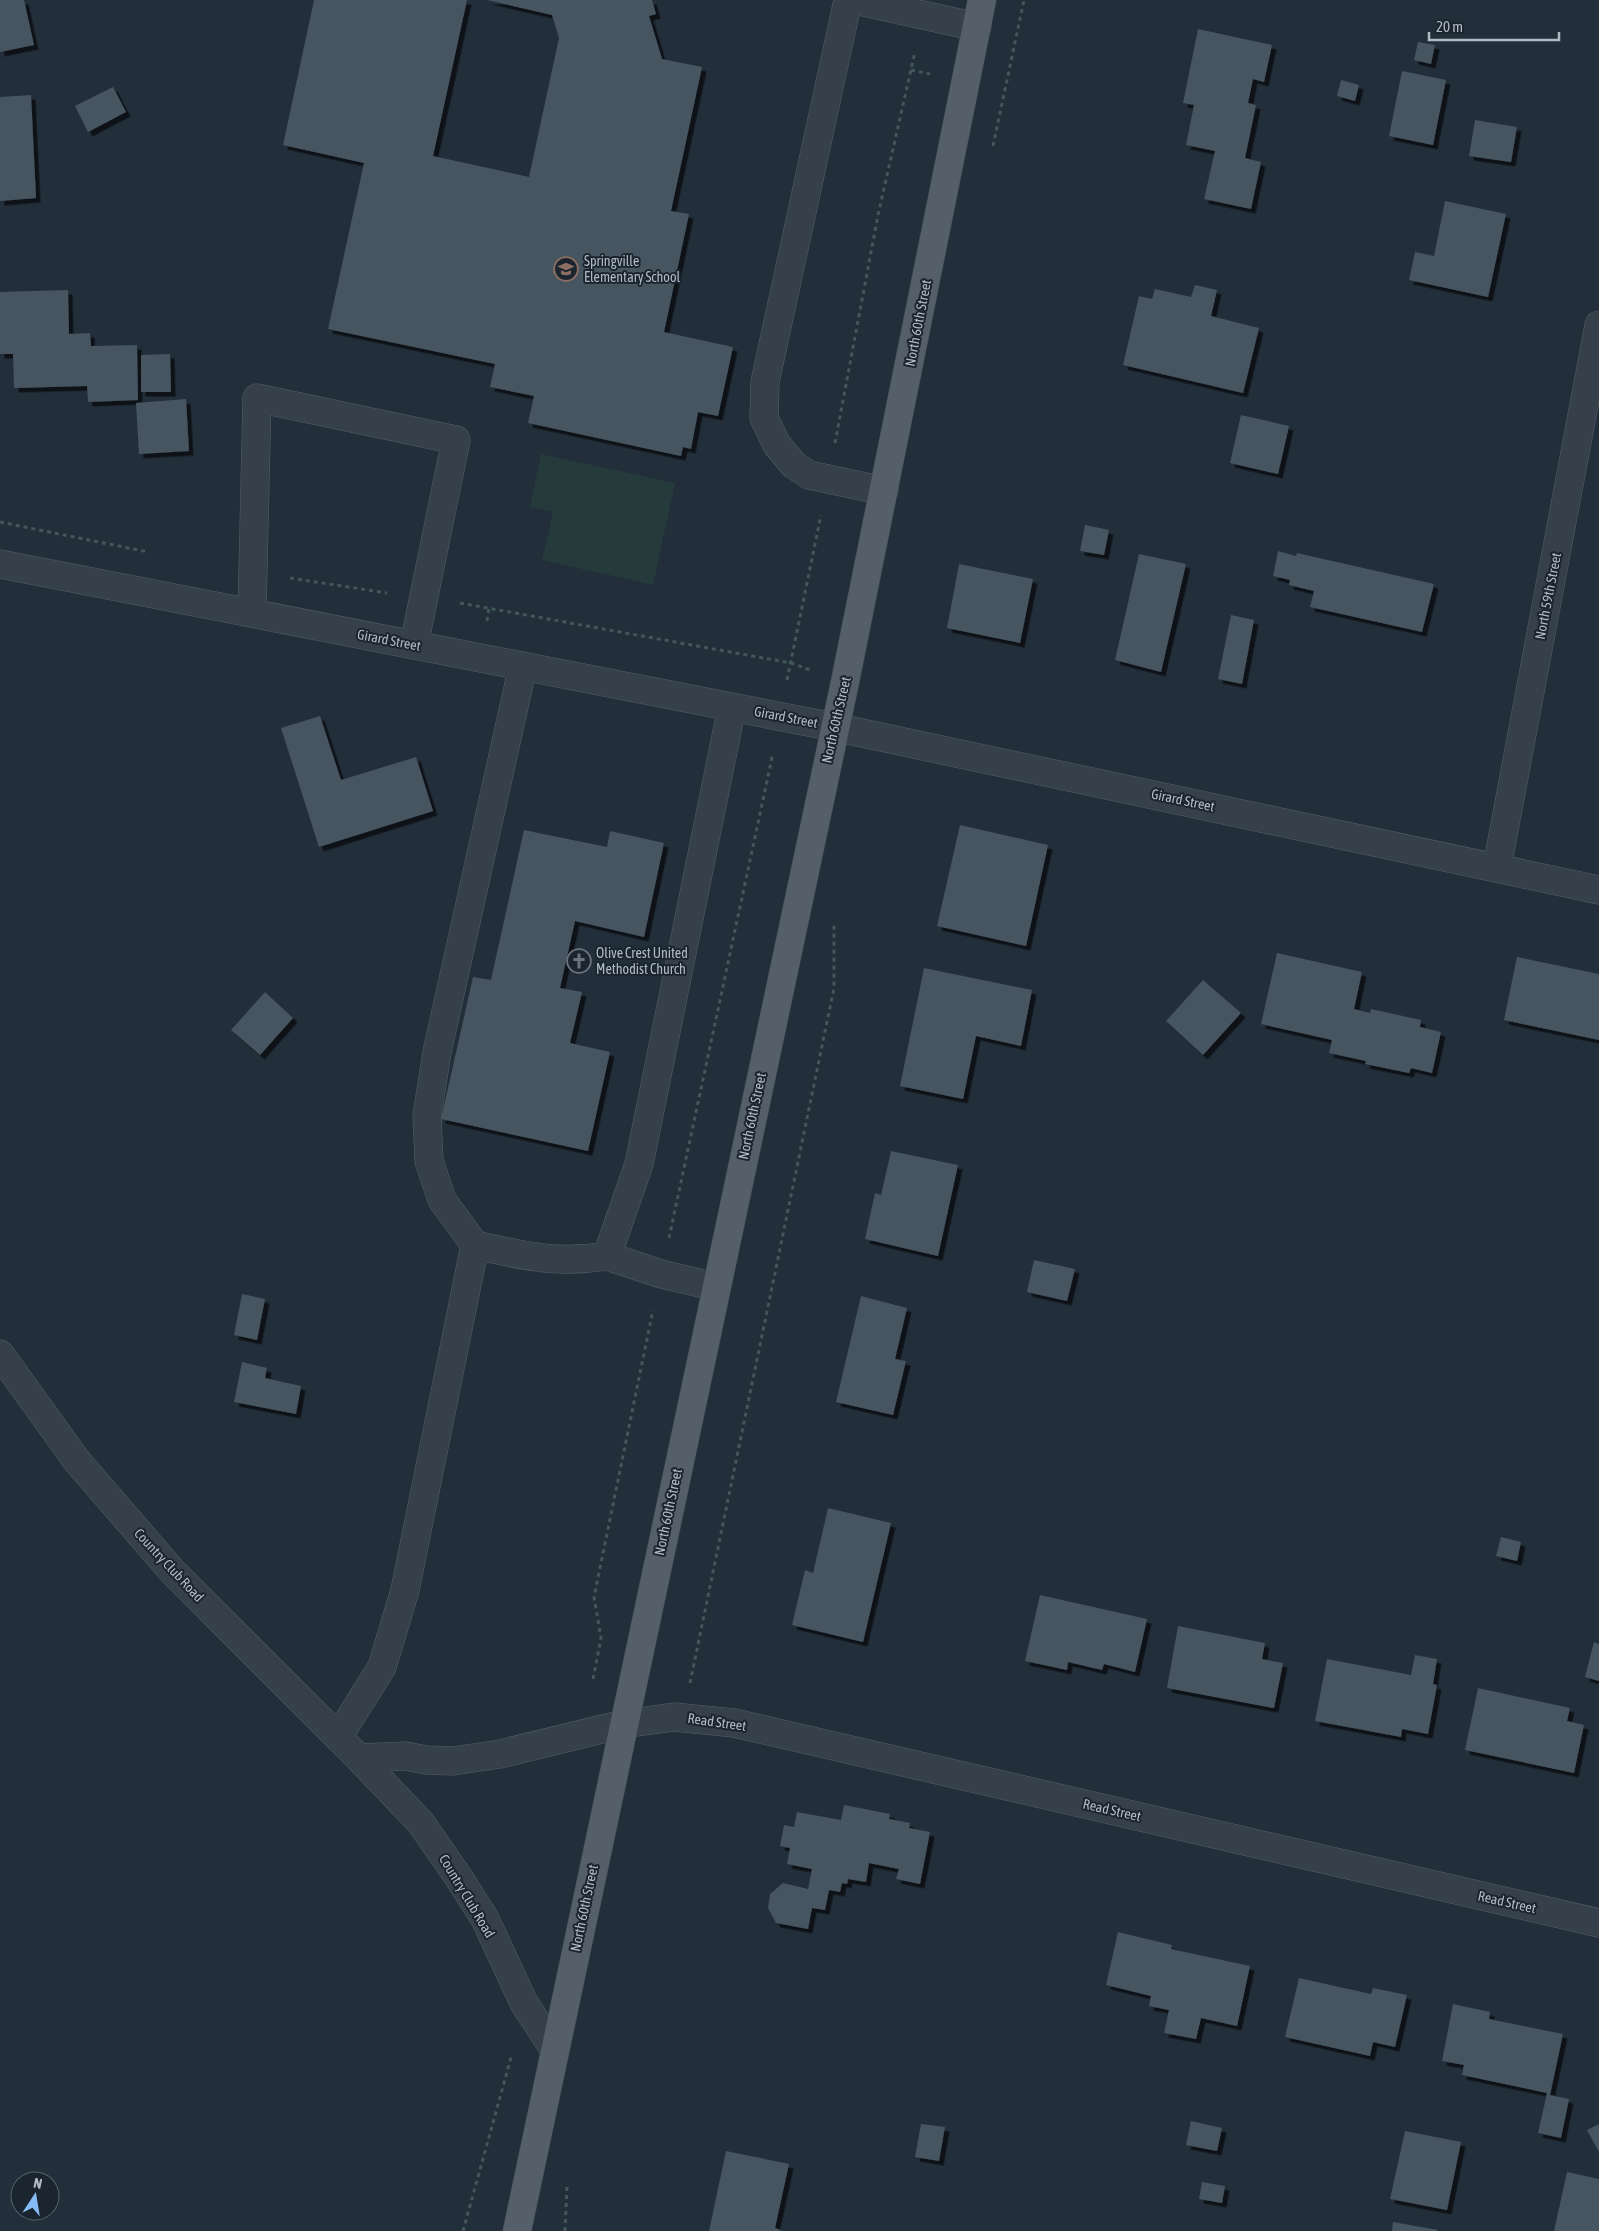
<svg xmlns="http://www.w3.org/2000/svg" width="1599" height="2231" viewBox="0 0 1599 2231" font-family="'Asap Condensed',sans-serif">
<style>
.green{fill:#243a3b}
.building{fill:#465461;filter:url(#shadow)}
.lines{fill:none;stroke-linecap:round;stroke-linejoin:round}
.minor-casing{stroke:#545e68;stroke-width:29}
.major-casing{stroke:#3f4953;stroke-width:29}
.path{stroke:#425758;stroke-width:3;stroke-dasharray:4 4;stroke-linecap:butt}
.minor{stroke:#36404a;stroke-width:28}
.major{stroke:#545f6a;stroke-width:28}
.labels{text-anchor:middle;stroke-width:4;stroke-linejoin:round;paint-order:stroke}
.poi-label{font-size:14px;fill:#b1bbc6;stroke:#1b252f;text-anchor:start}
.street-label{font-size:14px;fill:#b1bbc6;stroke:#1b252f}
</style>
<defs>
<filter id="shadow"><feDropShadow dx="4.5" dy="4.5" stdDeviation="0" flood-color="#0009"/></filter>
</defs>
<rect width="100%" height="100%" fill="#222e3a"/>
<!-- green -->
<path class="green" d="M541,454L675,483L653,585L542,560L553,512L530,507Z"/>
<!-- building -->
<path class="building" d="M0,0H24L34,45L0,52Z
M314,0H467L433,156L529,177L559,38L552,15L487,0H652L656,14L649,16L662,59L702,67L671,211L689,214L664,332L733,347L718,416L698,412L691,449L683,447L681,456L528,423L534,396L490,387L495,364L328,329L364,163L283,145Z
M1198,29L1272,45L1264,82L1253,79L1248,103L1256,105L1245,158L1261,162L1251,209L1204,199L1215,151L1186,145L1194,105L1183,103Z
M1418,42L1435,45L1431,64L1414,60Z
M1402,71L1446,80L1433,145L1389,136Z
M1341,80L1359,85L1355,101L1337,96Z
M113,87L126,112L88,132L75,106Z
M31,95L36,198L0,201V97Z
M1475,120L1517,127L1511,162L1469,156Z
M1445,201L1506,214L1488,297L1409,280L1415,252L1434,256Z
M1195,285L1217,290L1211,316L1259,328L1243,393L1123,365L1139,296L1152,299L1155,289L1191,297Z
M68,290L69,334L90,333L91,346L137,345L138,400L88,402L87,386L14,388L13,354H0V292Z
M170,354L171,392H141V355Z
M186,399L189,451L139,454L136,403Z
M1241,415L1289,426L1278,474L1230,463Z
M1085,525L1109,530L1104,555L1080,551Z
M1278,551L1296,556L1297,553L1434,584L1422,632L1310,607L1314,591L1289,585L1290,580L1273,576Z
M1139,554L1186,564L1161,672L1115,660Z
M959,564L1033,579L1020,643L947,628Z
M1231,615L1254,620L1242,684L1218,679Z
M320,716L341,780L416,757L433,811L319,847L281,728Z
M960,825L1048,845L1026,946L937,926Z
M524,830L607,847L610,831L664,843L644,937L575,921L560,988L582,992L570,1043L610,1052L588,1151L441,1119L473,977L491,980Z
M1277,953L1362,972L1354,1009L1370,1013L1371,1009L1421,1020L1420,1027L1441,1032L1432,1073L1411,1068L1409,1073L1365,1064L1366,1061L1329,1053L1332,1040L1261,1024Z
M1517,957L1599,974V1040L1504,1020Z
M924,968L1032,990L1021,1046L976,1036L963,1099L900,1086Z
M1203,980L1241,1013L1203,1055L1166,1021Z
M265,992L293,1018L260,1055L231,1030Z
M891,1151L958,1165L938,1256L865,1239L875,1193L881,1195Z
M1034,1260L1075,1269L1067,1301L1027,1292Z
M242,1294L265,1299L257,1340L234,1335Z
M861,1296L907,1308L895,1359L906,1361L893,1415L836,1402Z
M242,1362L267,1368L265,1378L301,1386L296,1414L234,1402Z
M828,1508L891,1523L863,1642L792,1625L805,1570L813,1573Z
M1501,1537L1521,1542L1517,1561L1496,1556Z
M1040,1595L1147,1619L1135,1672L1104,1664L1102,1670L1068,1662L1067,1670L1025,1661Z
M1178,1626L1265,1643L1262,1659L1283,1663L1274,1708L1167,1688Z
M1594,1642L1599,1644V1681L1585,1677Z
M1415,1655L1437,1659L1433,1684L1437,1685L1428,1734L1402,1729L1401,1737L1315,1721L1327,1659L1411,1675Z
M1478,1688L1570,1708L1567,1721L1584,1725L1574,1773L1465,1750Z
M844,1805L890,1814L889,1819L910,1823L909,1828L930,1832L920,1884L896,1879L899,1869L869,1863L866,1882L848,1879L847,1884L842,1883L840,1892L829,1890L825,1910L812,1908L808,1929L776,1923L768,1908L770,1894L783,1883L808,1889L812,1869L787,1864L790,1848L780,1846L784,1825L794,1827L797,1812L841,1820Z
M1118,1932L1172,1945L1171,1949L1250,1966L1237,2026L1201,2018L1196,2039L1164,2033L1169,2010L1149,2006L1151,1996L1106,1985Z
M1299,1978L1371,1994L1373,1988L1407,1995L1395,2047L1373,2042L1370,2056L1285,2037Z
M1453,2004L1490,2012L1489,2019L1563,2034L1550,2095L1569,2099L1561,2138L1538,2133L1547,2093L1462,2075L1464,2065L1442,2061Z
M1191,2121L1222,2128L1217,2151L1186,2145Z
M921,2124L945,2127L939,2161L915,2157Z
M1599,2124V2152L1587,2130Z
M1405,2131L1461,2142L1447,2210L1390,2199Z
M726,2151L789,2164L775,2228L783,2231H709Z
M1567,2172L1599,2179V2231H1554Z
M1202,2182L1225,2186L1222,2203L1199,2199Z
M1393,2222L1438,2230L1437,2231H1392Z"/>
<g class="lines">
<!-- minor casing -->
<g class="minor-casing">
<path id="minor" d="M848,0L765,382L764,418L777,445L794,465L809,475L884,491
M855,0L977,27
M0,564L834,727L1599,890
M252,613L257,398L456,440L414,645
M1497,867L1599,325
M475,1245L442,1200L429,1161L427,1116L437,1052L523,666
M607,1256L661,1274L716,1287
M0,1354L77,1461L173,1572L359,1758L421,1823L459,1878L485,1919L524,2003L554,2049
M338,1737L382,1667L405,1590L475,1245C524,1256 557,1264 607,1256L639,1164L732,707
M359,1758L406,1756L426,1760L453,1761L500,1754L623,1724L674,1717L734,1723L1599,1923"/>
</g>
<!-- major casing -->
<g class="major-casing">
<path id="major" d="M517,2231L845,682L982,0"/>
</g>
<!-- path -->
<path class="path" d="M911,70L930,74
M993,146L1024,0
M835,443L878,215L915,52
M0,522L148,552
M290,578L387,593
M460,603L791,663L810,670
M487,621L489,607
M787,680L821,515
M669,1238L773,753
M593,1679L601,1638L594,1597L653,1310
M690,1683L834,988V924
M463,2231L512,2054
M565,2231L567,2187"/>
<!-- minor -->
<use href="#minor" class="minor"/>
<!-- major -->
<use href="#major" class="major"/>
</g>
<!-- icons -->
<defs>
<g id="school-ring" transform="scale(1.25)"><circle r="9.5" fill="#1b252f" stroke="#8d6e63" stroke-width="1.5"/><path d="M0-5L7-2L0 1L-7-2ZM-4 1L0 2.5L4 1V4Q0 6-4 4Z" fill="#8d6e63"/></g>
<g id="church-ring" transform="scale(1.25)"><circle r="9.5" fill="#1b252f" stroke="#6b7280" stroke-width="1.5"/><path d="M-1.2-6h2.4v3.5h3.3v2.4h-3.3V6h-2.4V-.1h-3.3v-2.4h3.3Z" fill="#6b7280"/></g>
</defs>
<g fill-rule="evenodd">
<use href="#school-ring" x="566" y="269"/>
<use href="#church-ring" x="579" y="961"/>
</g>
<g class="labels">
<!-- poi labels -->
<g class="poi-label">
<text x="584" y="266">Springville<tspan x="584" dy="16">Elementary School</tspan></text>
<text x="596" y="958">Olive Crest United<tspan x="596" dy="16">Methodist Church</tspan></text>
</g>
<!-- street labels -->
<g class="street-label">
<text transform="translate(918 323) rotate(-79)" y="5">North 60th Street</text>
<text transform="translate(1548 596) rotate(-79)" y="5">North 59th Street</text>
<text transform="translate(389 640) rotate(11)" y="5">Girard Street</text>
<text transform="translate(786 717) rotate(11)" y="5">Girard Street</text>
<text transform="translate(836 720) rotate(-77)" y="5">North 60th Street</text>
<text transform="translate(1183 800) rotate(12)" y="5">Girard Street</text>
<text transform="translate(752 1116) rotate(-78)" y="5">North 60th Street</text>
<text transform="translate(668 1512) rotate(-78)" y="5">North 60th Street</text>
<text transform="translate(169 1565) rotate(47)" y="5">Country Club Road</text>
<text transform="translate(717 1722) rotate(8)" y="5">Read Street</text>
<text transform="translate(1112 1810) rotate(13)" y="5">Read Street</text>
<text transform="translate(467 1896) rotate(59)" y="5">Country Club Road</text>
<text transform="translate(1507 1902) rotate(13)" y="5">Read Street</text>
<text transform="translate(584 1908) rotate(-78)" y="5">North 60th Street</text>
</g>
</g>
<!-- north arrow -->
<g transform="translate(35 2196) rotate(12)"><circle r="24" fill="#1b252f" stroke="#57616b"/>
<path d="M0-4L9 19L0 12L-9 19Z" fill="#87bbf5"/>
<text y="-8" font-size="14" font-weight="bold" text-anchor="middle" fill="#b1bbc6">N</text>
</g>
<!-- scale -->
<path d="M1429 32v8h130v-8" fill="none" stroke="#b1bbc6" stroke-width="2.5"/>
<text x="1436" y="32" font-size="15" fill="#b1bbc6" stroke="#1b252f" stroke-width="4" paint-order="stroke">20 m</text>
</svg>
